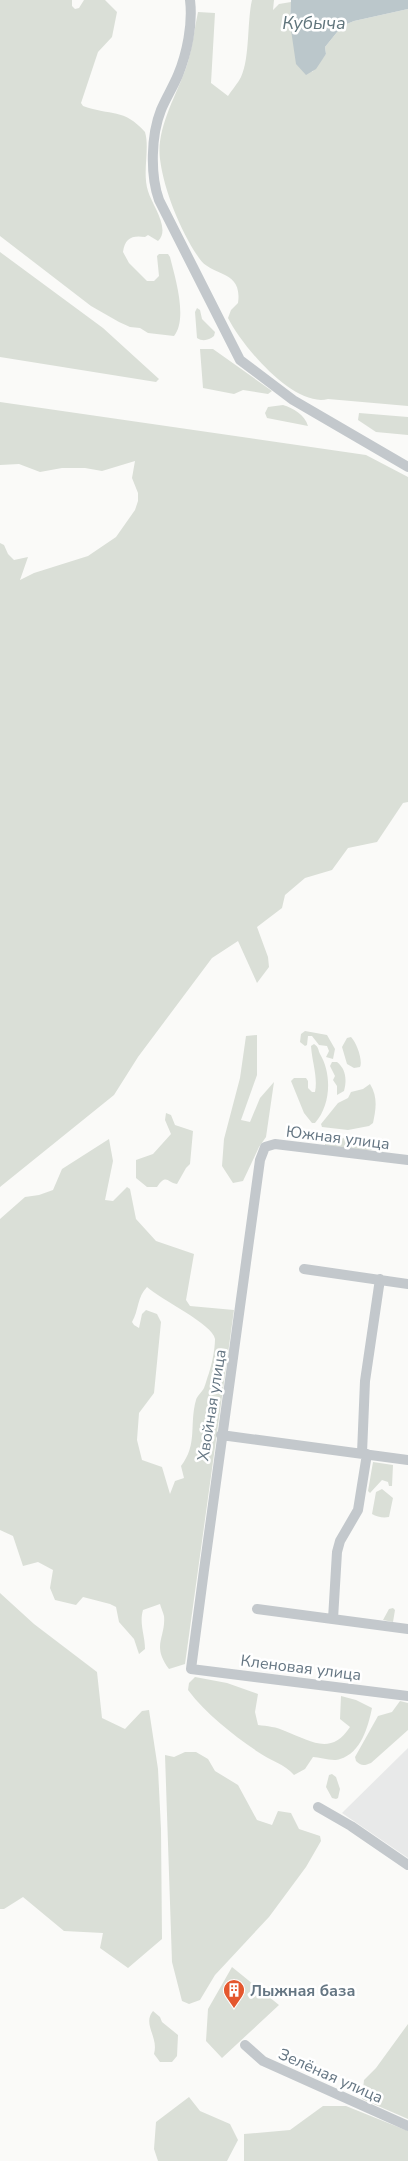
<svg xmlns="http://www.w3.org/2000/svg" width="408" height="2161" viewBox="0 0 408 2161" font-family="'Nunito Sans',sans-serif">
<style>
.built{fill:#e8e9e9}
.green{fill:#dadfd7;fill-rule:evenodd}
.water{fill:#bbc7cb}
.lines{fill:none;stroke-linecap:round;stroke-linejoin:round}
.minor{stroke:#c3c8cc;stroke-width:10}
.labels{text-anchor:middle;stroke-width:5;stroke-linejoin:round;paint-order:stroke}
.street-label{font-size:16px;fill:#657683;stroke:#fff}
.poi-label{font-size:16px;font-weight:bold;fill:#657683;stroke:#fff;text-anchor:start}
.water-label{font-size:18px;font-style:italic;fill:#60757c;stroke:#fff}
</style>
<rect width="100%" height="100%" fill="#fafaf8"/>
<!-- built -->
<path class="built" d="M408,1748V1858L342,1813Z"/>
<!-- green -->
<path class="green" d="M0,0H72V6L75,9L79,8L84,0H105L117,12L112,37L98,52L81,103L83,106C111,116 124,108 145,132C150,149 142,172 148,191C152,205 171,229 158,241L148,235L145,237C132,235 125,238 123,252L129,263L147,281H154L159,276L157,256L159,254H168L170,257C175,277 188,319 174,336L148,333L140,328L130,327L119,322L91,306L0,236Z
M252,0H274L273,10L279,4L291,2L290,23L312,72L326,54L325,47L342,26L354,21L408,9V406L328,399C294,408 242,346 228,318L231,310L238,303C243,269 211,277 199,258C181,232 164,191 160,159C156,129 176,96 186,68C192,51 194,31 198,12L215,13L211,83L228,96C232,90 238,83 241,77C250,58 247,21 252,0Z
M0,252L103,328L159,379L156,382L0,357Z
M197,308L200,310L202,319L215,332L214,336C209,340 203,342 197,338L195,312Z
M200,349H213L272,391L268,394L243,390L234,394L203,388Z
M0,402L366,455L408,477V802L403,803L377,842L348,848L332,870L305,878L285,895L282,908L257,927L268,957L269,967L257,983L238,941L212,958L138,1057L114,1095L0,1187V543L4,545L8,554L14,560L28,557L20,580L34,573L88,556L116,537L135,510L138,501V493L132,478L135,461L102,471L85,468H62L40,472L19,464L0,465Z
M283,405C293,408 305,415 308,426L267,418L265,413L268,407Z
M359,413L408,417V435L376,432L358,420Z
M305,1031L327,1035L335,1049L333,1059L326,1057L329,1051L327,1046L319,1045L312,1036H308L307,1045L305,1046L300,1042L301,1034Z
M257,1035V1075L241,1120L250,1122L260,1098L274,1082L266,1137L259,1147L243,1181L233,1183L222,1166L224,1139L240,1078L246,1036Z
M351,1037C357,1043 363,1061 360,1067L354,1068L347,1064L342,1047L347,1038Z
M314,1044C319,1047 318,1050 320,1054C332,1074 331,1105 315,1123H312L304,1113L291,1081L294,1078H306L308,1081V1088L312,1092H315C318,1077 312,1062 311,1046Z
M332,1062H337C346,1069 347,1080 344,1091L337,1095V1086L333,1080L335,1076L330,1066Z
M370,1084C378,1097 376,1109 373,1123L369,1126L348,1130L322,1127L321,1124L338,1103L348,1098L351,1092L363,1089Z
M166,1113L171,1115L175,1125L193,1131L190,1164L186,1168L177,1184C167,1183 167,1173 157,1187H147L136,1178V1160L153,1154L171,1134L165,1120Z
M355,1137L370,1139L374,1142L372,1150L364,1151L325,1149V1140Z
M109,1139L113,1161L105,1200L113,1201L127,1187L130,1189L136,1219L156,1241L194,1254L186,1300L190,1306L234,1310L185,1664L169,1669C151,1645 166,1638 164,1616C163,1612 161,1608 160,1604L143,1610C139,1624 145,1635 145,1649L139,1654L134,1639L119,1622L116,1607L110,1604L83,1597L76,1605L55,1600L50,1588L53,1570L38,1562L23,1566L13,1536L0,1530V1219L25,1197L39,1195L53,1190L62,1169ZM147,1287C161,1300 213,1324 215,1339C215,1349 212,1364 209,1373C207,1378 206,1383 204,1388C202,1392 197,1396 196,1400C189,1425 198,1444 181,1466L184,1478L175,1481L170,1494L162,1467L142,1460L137,1440L139,1413L154,1393L161,1322L157,1314L146,1310L142,1314L139,1328L134,1325L132,1322C139,1310 137,1297 147,1287Z
M373,1462L393,1465L392,1486H389L388,1482L382,1480L370,1493L368,1491Z
M382,1489L393,1498L389,1517C383,1518 377,1517 372,1514L376,1492Z
M0,1593L34,1624L97,1672L102,1718L125,1729L142,1711L149,1710L158,1769L161,1829L162,1939L128,1968L100,1948L103,1933L64,1931L23,1897L4,1909H0Z
M393,1608L395,1610L393,1622L383,1620L389,1609Z
M195,1677L227,1683L258,1694L255,1712L258,1725C267,1726 277,1727 285,1731C311,1741 331,1756 350,1727L340,1719L341,1696L356,1700L372,1708C368,1727 361,1753 340,1759C333,1762 320,1757 313,1757L305,1769L294,1775C285,1764 269,1760 258,1752C232,1734 207,1715 188,1690L189,1683Z
M400,1701L408,1703V1730L371,1763C364,1766 361,1766 356,1761L355,1757L378,1716L392,1712Z
M185,1752H196L208,1759L215,1771L238,1785L257,1820L272,1825L278,1811L291,1813L299,1829L320,1836L321,1841L306,1867L269,1917L215,1975L200,2000L189,2004L182,2001L172,1962L165,1755L174,1757Z
M332,1774L336,1777L340,1789L338,1798L336,1799L332,1798L326,1787L329,1775Z
M232,1967L279,2005L222,2058L206,2041L208,2009Z
M153,2011L160,2017L162,2022L178,2035L177,2056L172,2062H160L154,2054C159,2037 142,2024 153,2011Z
M408,2024V2119L362,2099L364,2080L376,2068Z
M189,2097L200,2111L230,2124L238,2140L227,2161H158L154,2149L156,2122Z
M323,2106H346L408,2131V2161H244V2134L290,2130Z"/>
<!-- water -->
<path class="water" d="M291,0H408V9L354,21L342,26L325,47L326,54L316,69L306,75L296,64L290,23Z"/>
<g class="lines">
<!-- minor -->
<path class="minor" d="M190,0C193,24 187,53 178,75C173,87 166,98 161,110C151,135 150,175 159,200L240,360L293,400L408,467
M408,1160L275,1144L265,1147L260,1160C237,1329 213,1499 191,1669L408,1696
M304,1269L408,1284
M221,1435L408,1460
M362,1453L365,1381L380,1279
M257,1609L408,1629
M333,1619L337,1552L340,1541L358,1510L367,1454
M318,1807L351,1826L408,1865
M245,2045L263,2061L408,2126"/>
</g>
<!-- icons -->
<defs>
<g id="building-pin" transform="scale(1.125)"><path d="M0 17L-7.5 6A9.5 9.5 0 1 1 7.5 6Z" fill="#e4572e" stroke="#fff"/><path d="M-4-6H4V6H1V3H-1V6H-4ZM-2.5-4.3h1.7v1.8h-1.7ZM.8-4.3h1.7v1.8H.8ZM-2.5-1h1.7V.8h-1.7ZM.8-1h1.7V.8H.8Z" fill="#fff"/></g>
</defs>
<g fill-rule="evenodd">
<use href="#building-pin" x="234" y="1990"/>
</g>
<g class="labels">
<!-- street labels -->
<g class="street-label">
<text transform="translate(338 1137) rotate(7)" y="6">Южная улица</text>
<text transform="translate(211 1405) rotate(-81)" y="6">Хвойная улица</text>
<text transform="translate(301 1667) rotate(7)" y="6">Кленовая улица</text>
<text transform="translate(331 2075) rotate(24)" y="6">Зелёная улица</text>
</g>
<!-- poi labels -->
<g class="poi-label">
<text x="250" y="1996">Лыжная база</text>
</g>
<!-- water labels -->
<g class="water-label">
<text x="314" y="29">Кубыча</text>
</g>
</g>
</svg>
